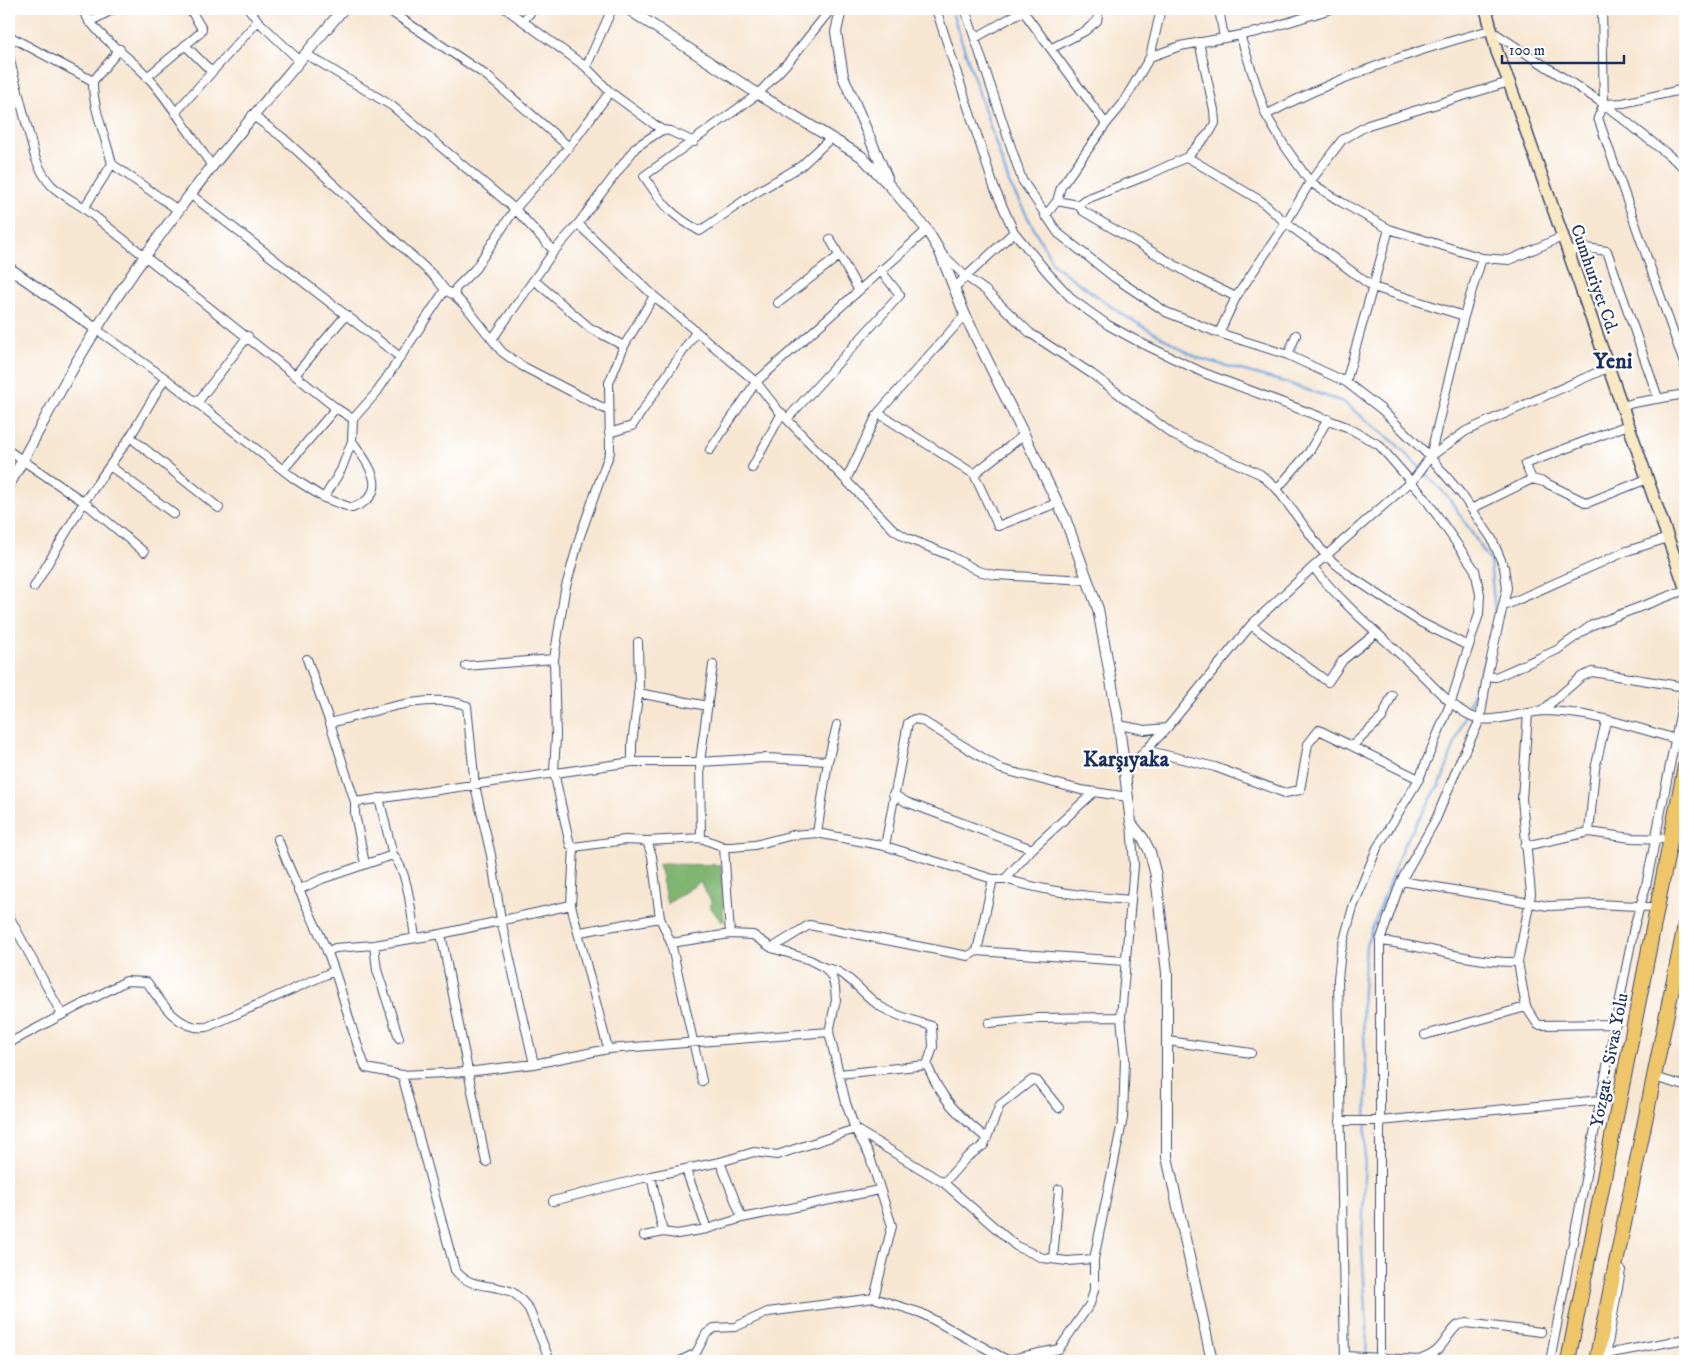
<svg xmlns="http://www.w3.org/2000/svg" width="1694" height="1370" viewBox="0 0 1694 1370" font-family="'IM FELL DW Pica',serif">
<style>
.forest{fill:#80b571;stroke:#4e7268}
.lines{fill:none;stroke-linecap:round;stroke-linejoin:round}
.stream{stroke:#6ea4db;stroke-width:2.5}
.minor-casing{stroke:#3c4a6f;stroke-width:10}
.tertiary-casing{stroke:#3c4a6f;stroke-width:12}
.secondary-casing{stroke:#3c4a6f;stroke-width:14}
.trunk-casing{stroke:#3c4a6f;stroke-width:16}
.minor{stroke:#fff;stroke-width:8}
.tertiary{stroke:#fff;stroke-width:10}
.secondary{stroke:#f8e8c3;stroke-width:11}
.trunk{stroke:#eec569;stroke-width:14}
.labels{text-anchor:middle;stroke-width:4.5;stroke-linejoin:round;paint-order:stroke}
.street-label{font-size:18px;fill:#1b2f5e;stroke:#fff}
.district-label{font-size:22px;font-weight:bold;fill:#1b2f5e;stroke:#fff}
</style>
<rect width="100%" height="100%" fill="#fff"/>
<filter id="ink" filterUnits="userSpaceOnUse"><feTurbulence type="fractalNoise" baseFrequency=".02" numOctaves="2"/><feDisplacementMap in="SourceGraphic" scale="10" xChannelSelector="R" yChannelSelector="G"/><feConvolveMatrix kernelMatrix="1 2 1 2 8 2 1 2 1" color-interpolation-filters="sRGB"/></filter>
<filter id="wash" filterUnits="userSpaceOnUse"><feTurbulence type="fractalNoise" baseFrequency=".0096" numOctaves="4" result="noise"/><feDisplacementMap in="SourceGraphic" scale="20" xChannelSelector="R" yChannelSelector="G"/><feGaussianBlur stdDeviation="1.12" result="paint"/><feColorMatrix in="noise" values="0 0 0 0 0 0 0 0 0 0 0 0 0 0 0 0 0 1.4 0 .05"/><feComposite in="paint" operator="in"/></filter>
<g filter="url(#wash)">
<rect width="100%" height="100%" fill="#f7e6d1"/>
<!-- forest -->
<path class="forest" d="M659,864L721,865L724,921H721L710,907L711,901L700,882L667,904Z"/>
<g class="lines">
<!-- stream -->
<path class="stream" d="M951,9L1009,183L1054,265L1120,313L1198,358L1284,382L1343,402L1394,442L1419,467
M1423,471L1449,498L1490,561L1496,625
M1366,1361L1367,1326L1362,1249L1367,1086L1362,1005L1366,945L1403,846L1442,780L1491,642"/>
</g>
</g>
<g filter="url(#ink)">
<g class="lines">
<!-- minor casing -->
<g class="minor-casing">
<path id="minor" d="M82,9C96,36 125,53 146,75C171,102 191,136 212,166
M249,9L258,21L300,61
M387,9L487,76L569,147
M506,9L586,67L610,92L662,130
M936,9L994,187L1014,232L1047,272L1073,300L1108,325L1139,342L1204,373L1347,427L1379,445L1425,498L1475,570L1480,594L1479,614L1451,702L1419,779L1377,848L1353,907L1341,951L1338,979L1345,1361
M965,9L1022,180L1058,233L1115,278L1166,312L1219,333L1288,355L1346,382L1381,409L1430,457L1462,495L1492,539L1504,567L1507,588L1487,676L1480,720L1461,759L1436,819L1401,881L1380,941V1361
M1219,9L1224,38
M1602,9L1604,104L1598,118L1685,366
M1023,11L1106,124
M524,20L533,9
M89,22L114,9
M1240,35L1266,115L1284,145L1310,182L1341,202L1389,229L1482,258L1509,260L1562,237
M9,36L93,81
M975,38L1026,9
M1199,42L1214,110L1215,123L1210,132L1187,157L1148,175L1084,200L1078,205L1083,211L1195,277L1236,297
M185,45L211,71
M1052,48L1085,31L1097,21L1099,9
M120,49L93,81C92,106 106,138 112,164L178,210
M306,54L392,106L515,209L554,251
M9,57L35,157C47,188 57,191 84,208L336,408L353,419
M1150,57L1180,46L1257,32L1331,9
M586,67L612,9
M147,77L200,33L202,29L190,9
M1604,104L1623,103L1685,89
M175,113L258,21
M252,115L282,137L435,277L445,290L454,295L467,308L502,352L522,366L609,411
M1266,115C1336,77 1413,51 1490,30L1604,104L1685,168
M831,138L801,166L752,195L700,231C670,215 663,204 644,176L758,94L790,60L831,9
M1187,157L1261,201L1286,223L1373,287L1464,316
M190,194L400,357
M1057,201L1078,205
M84,208L112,164
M1045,216L1057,201L1061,187L1106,124L1121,106L1150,57L1161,9
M578,224L654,296L756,382L778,410L894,530L907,538L951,556L978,571L995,575L1087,580
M830,239L858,289
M1568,252L1586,248L1607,251L1658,398
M942,254L965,276L985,290L1030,333L1092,374L1175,436L1260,474L1277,489L1326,556L1350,576L1420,622L1468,646
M534,280L590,328L624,346
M955,287L1014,232
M454,295L456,288L475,269L515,209L569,147L610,92
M654,296L624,346L609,383L610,452L580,536L565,590L554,659L556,736L554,772L570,845L574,847L625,840L647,841L652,856L660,918L671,943L730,934L753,935L772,948L810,960L825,968L832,977L835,988L836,1000L829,1032L846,1103L855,1129L944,1183L1016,1246L1043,1258L1067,1261L1094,1259
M778,303L839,256
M96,329L165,378L296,480L324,498L352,508C393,493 368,464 352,441
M1219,333L1236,297L1286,223L1310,182L1342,140L1368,125L1509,82
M493,338L554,251L578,224L636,147L662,130L670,131L694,142
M1288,355L1296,335
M296,374L346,315
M1346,382L1389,229
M197,403L248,336
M1621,407L1633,403L1685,394
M878,413L974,474L998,526L1057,503
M788,418L900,295L880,270
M1628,425L1525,464L1532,479L1544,482L1587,503L1647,479
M609,433L632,426L696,332
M130,437L219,508
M710,450L756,382L927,230
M9,451L84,502L144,552
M1430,457L1464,316L1482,258
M110,466L174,514
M752,468L782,413
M283,470L336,408
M974,474L1025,434
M846,480L878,413L965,315
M1277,489L1309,452L1328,419
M324,498L341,470L352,441L353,419L377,392L445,290
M1471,509L1532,479
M1313,567C1343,605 1379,634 1415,668C1431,683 1457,714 1479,719C1494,722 1526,712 1543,711C1588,711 1633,727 1676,739
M34,587L84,502L130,437L165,378
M1504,606L1627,551L1668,538
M1251,625L1328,682L1343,660L1375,634
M307,659L330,723L355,802V814L365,864
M466,666L554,659
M1487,676L1496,677L1557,650L1592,625L1685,590
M638,693L708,706
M1542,711L1581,677L1592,672L1685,687
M1528,713L1522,799L1531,894L1518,962L1526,1007L1538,1025L1616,1024
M330,723C367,714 431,690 467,706L475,786L491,855L501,920L534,1064
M1119,725L1145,730L1167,728
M1352,746L1382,718L1392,695
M1145,750L1215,767L1285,793L1300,790L1308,744L1319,730L1419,779
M828,761L837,725
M632,762V744L639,688L638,642
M1125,772L1167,728L1251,625L1313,567L1415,478L1430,457L1466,431L1607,368
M893,794L906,802L1032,849
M379,798L393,855C409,873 411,914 415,937
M355,802L632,762H700L765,758L828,761L817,833
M1589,832L1595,769L1606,721
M701,838L700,762L713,665
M278,839C292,878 311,914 327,951C343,989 350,1030 366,1068L402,1075L467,1072L534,1064L608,1049L829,1032
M647,841L701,838L724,847H732L755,845L793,835L817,833L885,846L993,879H1005L1032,849L1094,792
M885,846L908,723L914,719L921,720L1001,769L1081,790L1128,797
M1525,846L1589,832L1631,838L1671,839
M574,847L571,905L608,1049
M724,847L730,934
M1005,879C1047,892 1087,897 1131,900
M1401,881L1548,906L1596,904L1658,907
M298,890L322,879L393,855
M9,916L62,1015
M580,932L660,918
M441,934L486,1162
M1380,941C1426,946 1471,963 1518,962
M671,943L702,1081
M374,945L377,970L399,1038
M772,948L809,925L968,956L977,951L993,879
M977,951L1125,961
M327,952L335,948L374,945L441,934L571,905
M825,968C848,970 862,995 881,1007C897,1016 913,1021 932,1026L933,1047L927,1065C942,1100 957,1114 985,1137
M989,1023L1039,1018L1121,1017
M1425,1035L1526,1007
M1168,1041L1251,1053
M9,1043L126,981L147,982C161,1003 179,1031 207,1027L334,971
M839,1074L927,1065
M402,1075L455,1270C470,1290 493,1283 512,1292C519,1296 524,1303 529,1309L550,1361
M1657,1078L1685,1086
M1340,1121H1380L1601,1100
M720,1162L742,1218
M686,1170L707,1229
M651,1176L663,1232
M944,1183L966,1158L984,1145L1000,1105L1032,1080L1037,1081L1059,1108
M553,1201L651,1176L720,1162L754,1152L777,1155L855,1129L869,1154L892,1226L874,1298
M644,1236L663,1232L677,1234L707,1229L742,1218L879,1190
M1053,1259L1059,1189
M1606,1354L1685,1339
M1345,1356L1419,1360C1445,1351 1441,1341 1458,1325L1466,1323L1541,1332
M1020,1357L1059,1349L1090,1304L1094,1290V1259L1123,1118L1125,1059L1121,1017L1134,865L1131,823
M680,1361L696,1353L706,1334L714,1328L735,1327L768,1312L874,1298L921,1313L1007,1360L1020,1357L1045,1361
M1550,1361L1634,927L1646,886L1685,690
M1605,1361L1621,1270"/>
</g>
<!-- tertiary casing -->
<g class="tertiary-casing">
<path id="tertiary" d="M628,9L758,94L861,156L890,186L927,230L939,250L965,315L1065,518L1098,609L1119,725L1131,823L1143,838L1150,852L1156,876L1167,973V1157L1212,1361
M841,9L836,32L843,76L887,178
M9,268L96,329
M9,485C38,433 64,380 96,330C121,288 151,247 180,208C231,139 289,75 343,9"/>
</g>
<!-- secondary casing -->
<g class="secondary-casing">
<path id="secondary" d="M1486,9L1497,52L1509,82L1685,587"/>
</g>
<!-- trunk casing -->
<g class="trunk-casing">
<path id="trunk" d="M1568,1361L1685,766
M1596,1361L1685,925"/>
</g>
<!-- minor -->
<use href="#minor" class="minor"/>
<!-- tertiary -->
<use href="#tertiary" class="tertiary"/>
<!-- secondary -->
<use href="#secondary" class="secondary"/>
<!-- trunk -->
<use href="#trunk" class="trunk"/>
</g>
</g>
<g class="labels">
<!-- street labels -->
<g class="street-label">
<text transform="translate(1595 279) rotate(71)" y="6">Cumhuriyet Cd.</text>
<text transform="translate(1609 1060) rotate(-79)" y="6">Yozgat - Sivas Yolu</text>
</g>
<!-- district labels -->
<g class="district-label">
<text x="1613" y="368">Yeni</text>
<text x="1126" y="766">Karşıyaka</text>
</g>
</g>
<!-- margin -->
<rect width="1694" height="1370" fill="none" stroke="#fff" stroke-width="30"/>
<!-- scale -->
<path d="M1502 55v8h122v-8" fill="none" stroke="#1b2f5e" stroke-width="2.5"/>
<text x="1509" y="55" font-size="15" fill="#1b2f5e" stroke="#ffffff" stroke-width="4" paint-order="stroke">100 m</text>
</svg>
